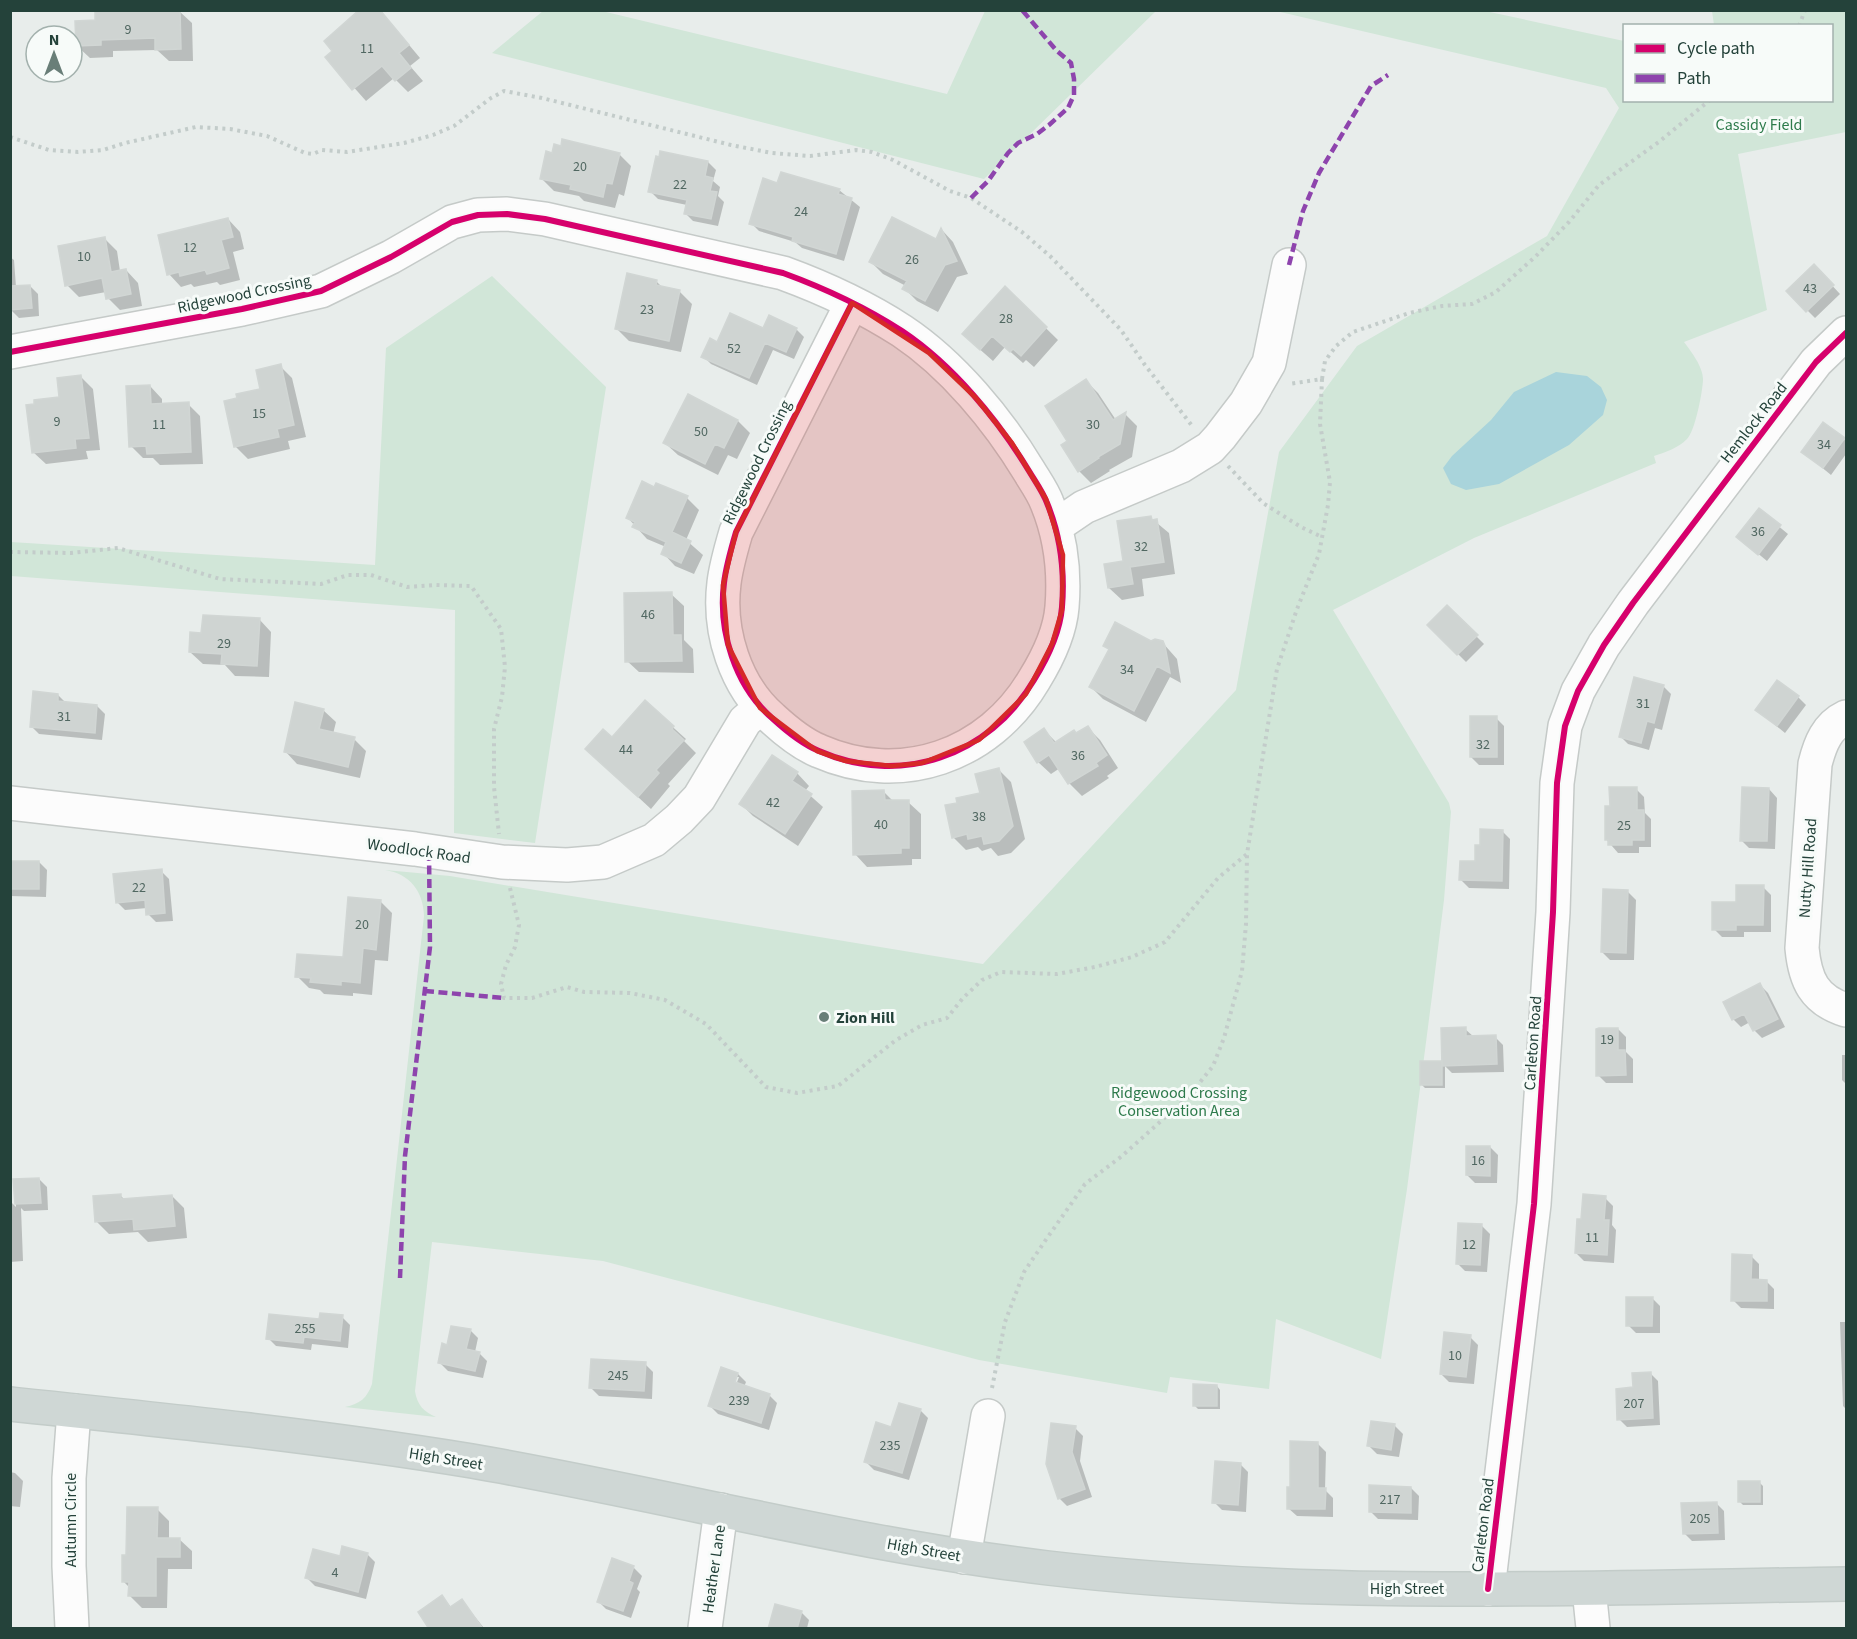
<svg xmlns="http://www.w3.org/2000/svg" width="1857" height="1639" viewBox="0 0 1857 1639" font-family="'Source Sans 3',sans-serif">
<style>
.green{fill:#d1e6d8}
.water{fill:#a9d4db}
.shadow{fill:#0003;fill-rule:evenodd}
.building{fill:#cfd4d2;stroke:#d1d6d4;stroke-width:1.5}
.lines{fill:none;stroke-linecap:round;stroke-linejoin:round}
.minor-casing{stroke:#c5cac8;stroke-width:36}
.major-casing{stroke:#c3ccc9;stroke-width:36}
.path{stroke:#c3ccca;stroke-width:4;stroke-dasharray:3 4.5;stroke-linecap:butt}
.minor{stroke:#fcfcfc;stroke-width:33}
.major{stroke:#cfd7d5;stroke-width:33}
.quiet{stroke:#8e44ad;stroke-width:4.5;stroke-dasharray:9 4.5;stroke-linecap:butt}
.cycleway-casing{stroke:#f7fbf9;stroke-width:10}
.cycleway{stroke:#d6006c;stroke-width:6}
.marked{fill:#d62828;fill-opacity:0.2;stroke:#d62828;stroke-width:4.5;stroke-linejoin:round}
.poi-dot{fill:#697e78;stroke:#f7fbf9;stroke-width:2}
.labels{text-anchor:middle;stroke-width:6;stroke-linejoin:round;paint-order:stroke}
.number-label{font-size:14px;fill:#506761}
.park-label{font-size:16px;fill:#2d7a4b;stroke:#f7fbf9}
.street-label{font-size:16px;fill:#24423a;stroke:#f7fbf9}
.poi-label{font-size:16px;font-weight:bold;fill:#24423a;stroke:#f7fbf9;text-anchor:start}
</style>
<rect width="100%" height="100%" fill="#e8edeb"/>
<!-- green -->
<path class="green" d="M543,11H602L947,94L985,11H1156L984,179L492,53Z
M1276,11H1485L1624,41V100H1832V26L1714,25L1712,11H1846V132L1738,154L1767,310L1684,342C1691,351 1703,367 1703,379C1703,390 1695,432 1687,439C1678,448 1666,452 1654,456L1656,463L1474,538L1333,610L1449,803L1451,812L1444,900L1432,996L1407,1189L1381,1359L1276,1319L1269,1389L1170,1377L1167,1393L979,1360L603,1261L432,1242L415,1391C417,1405 424,1412 436,1417L345,1407C360,1404 367,1398 372,1384L424,916C423,891 410,874 385,870L450,876L983,964L1236,690L1279,452L1357,346L1547,236L1619,108L1606,88Z
M492,276L606,387L535,843L454,833L455,610L11,576V542L375,565L386,348Z"/>
<!-- water -->
<path class="water" d="M1556,372L1587,376L1601,387L1607,400L1603,415L1569,445L1499,484L1466,490L1451,484L1443,468L1452,456L1491,420L1514,392Z"/>
<!-- shadow -->
<path class="shadow" d="M10,10H12V34H10Z
M380,10L420,58L410,66L423,81L408,92L394,78L366,101L327,57Z
M179,11L192,23L193,61H169L157,50L113,51V57L90,58L77,46Z
M619,154L631,166L624,196L619,194L615,208L584,201L579,196L554,191L541,178Z
M708,162L716,170L713,181L720,187L718,196L724,202L718,226L693,221L685,213L687,205L658,199L650,191Z
M778,184L839,190L860,207L844,261L802,248L795,242L759,231L751,223Z
M228,219L240,232L244,249L233,252L240,280L220,285L217,282L194,287L191,284L181,287L169,274Z
M942,230L953,242L968,274L957,277L938,312L917,301L904,288L906,286L883,274L871,262L936,241Z
M104,238L117,251L120,271L126,270L138,283L142,306L120,310L108,298L106,292L79,297L67,285Z
M10,257L14,260L16,287L30,286L38,294L39,316L19,318L11,310Z
M1814,266L1840,294L1815,318L1788,291Z
M656,281L663,288L679,291L692,304L681,352L629,341L616,328Z
M1005,288L1058,340L1034,367L1026,360L1023,363L1005,347L993,361L976,346Z
M796,329L804,337L794,359L773,350L757,385L711,364L703,356L764,330Z
M280,366L292,378L306,437L288,441L290,449L248,459L235,446L262,390Z
M80,376L93,389L100,450L86,451L88,459L46,464L33,452L61,399Z
M1086,381L1098,393L1116,420L1125,414L1137,426L1132,457L1109,470L1110,471L1091,483L1079,471L1069,441Z
M150,386L162,399V405L188,404L200,416L203,464L160,465L153,458H143L131,446Z
M688,396L738,421L750,433L737,459L728,455L718,475L678,455L665,443Z
M1844,439L1846,442V454L1831,475L1803,452Z
M655,489L687,498L699,510L686,540L703,555L694,574L675,566L663,553L666,547L647,539L627,517Z
M1759,510L1788,534L1767,561L1738,537Z
M1151,518L1169,533L1175,574L1142,579L1144,596L1122,600L1109,588Z
M671,594L684,606V640L693,649L694,673L639,672L626,660Z
M1447,607L1484,644L1466,662L1429,625Z
M259,619L271,632L269,677L235,676L225,665L203,664L190,652L203,635Z
M1162,642L1177,659L1181,683L1170,677L1146,722L1103,699L1091,687L1110,651L1104,645Z
M1663,686L1671,694L1662,730L1655,728L1649,750L1628,744L1620,736Z
M58,695L66,703L97,706L105,714L102,740L39,734L31,726Z
M1798,697L1806,705L1785,733L1757,710Z
M645,702L686,739L684,741L696,753L668,784L670,786L651,809L599,761L612,739Z
M323,710L336,722L333,734L354,739L366,751L360,778L297,764L285,751Z
M1496,718L1504,726V765H1479L1471,757Z
M1088,728L1100,740L1118,768L1107,776L1109,778L1082,796L1070,784L1060,768L1051,774L1038,762L1044,730L1057,743Z
M999,770L1011,782L1025,839L1011,853L998,856L991,848L982,851L978,847L966,850L953,837L959,804L981,794Z
M797,773L809,786L805,791L823,807L798,846L753,816L741,804Z
M1636,789L1644,797L1645,813L1651,819V847H1639V853H1618L1606,839L1611,808Z
M1769,789L1777,798L1775,849L1749,848L1741,840Z
M884,792L894,802H908L921,814V859H912V865L867,867L855,854Z
M1502,831L1510,839L1509,889L1469,888L1461,880Z
M10,862H39L47,870L46,897L10,896Z
M161,871L169,879L173,921L156,922L148,914L147,908L125,910L117,902Z
M1763,887L1771,895V932H1744V937H1722L1714,929L1738,904Z
M1628,892L1636,900L1634,960H1610L1602,952Z
M380,901L392,913L388,961L375,960L372,995L353,993V996L324,994L320,990L309,988L297,976L344,959Z
M1760,985L1768,993L1785,1027L1762,1038L1754,1030L1750,1022L1741,1027L1733,1019Z
M1465,1029L1474,1037H1495L1503,1045L1504,1072L1452,1073L1445,1066V1088H1425L1422,1085L1441,1063Z
M1618,1029L1626,1037V1052L1633,1059V1083H1606L1598,1075Z
M1842,1055H1846V1084L1842,1080Z
M1490,1147L1498,1155L1497,1183H1475L1467,1175Z
M39,1179L47,1187L48,1210L24,1211L21,1208L23,1261L10,1262V1201L16,1207L15,1180Z
M120,1195L125,1200L172,1196L184,1208L187,1238L148,1242L138,1232L109,1234L97,1222Z
M1605,1198L1613,1206L1612,1225L1616,1230L1614,1263L1584,1261L1576,1253L1583,1221Z
M1482,1226L1490,1234L1487,1272L1465,1271L1457,1263Z
M1751,1256L1759,1264V1281H1766L1774,1289V1309L1741,1308L1733,1300Z
M1652,1298L1660,1306V1333H1636L1628,1325Z
M342,1317L350,1325L348,1348L312,1344L311,1350L276,1346L268,1338L321,1320Z
M1840,1322H1846V1409L1843,1406Z
M470,1330L478,1338L475,1352L479,1353L487,1361L483,1378L448,1371L440,1363L449,1346Z
M1470,1337L1478,1345L1474,1384L1449,1382L1441,1374Z
M645,1364L653,1372L652,1399L599,1396L591,1388Z
M1650,1373L1658,1381L1660,1425L1627,1427L1619,1419L1635,1389Z
M738,1374L746,1382L744,1387L769,1395L777,1403L769,1430L718,1414L710,1406ZM736,1377H739L734,1390L732,1389Z
M1217,1386L1220,1390V1409H1198L1194,1405Z
M920,1410L928,1418L909,1480L874,1470L866,1462Z
M1395,1426L1403,1434L1399,1457L1377,1454L1369,1446Z
M1075,1428L1083,1436L1080,1461L1092,1497L1067,1506L1059,1498Z
M1318,1444L1326,1452L1325,1490L1333,1498V1517L1297,1516L1288,1508L1291,1489Z
M1240,1464L1248,1472L1246,1512L1222,1510L1214,1502Z
M10,1472L15,1473L23,1481L20,1507L10,1506Z
M1760,1483L1763,1486V1505H1743L1739,1501Z
M1411,1488L1419,1496L1418,1520L1378,1519L1370,1511Z
M1716,1503L1724,1511L1725,1540L1692,1541L1684,1533Z
M157,1509L169,1521V1539H179L192,1551V1569H168L167,1608H142L130,1596V1588L123,1581L127,1556Z
M367,1554L375,1562L366,1599L315,1586L307,1578L341,1558Z
M613,1560L634,1568L642,1576L637,1589L640,1592L631,1618L606,1609L598,1601Z
M442,1597L452,1608L462,1601L484,1628H431Z
M801,1612L809,1620L807,1628H770Z"/>
<!-- building -->
<path class="building" d="M95,10H180L181,49L155,50V38L101,40V45L76,46L75,21L95,20Z
M359,10H380L409,45L399,53L411,68L395,81L382,66L352,90L325,57L332,51L324,41Z
M562,139L620,153L612,184L606,183L603,197L570,189L571,185L540,179L546,151L552,153L554,144L561,146Z
M660,151L708,161L705,176L713,178L710,191L717,192L711,219L684,214L687,200L648,192L656,156L659,157Z
M781,172L840,189L838,194L852,198L836,254L792,241L793,237L749,224L763,178L777,183Z
M892,217L936,239L941,228L957,261L945,265L925,301L902,289L907,281L869,262Z
M228,218L233,237L221,240L229,268L207,274L205,270L180,276L179,272L167,275L158,235Z
M105,237L111,272L126,269L131,294L106,299L102,278L65,286L58,246Z
M1814,264L1834,285L1806,312L1786,291Z
M627,273L657,280L656,285L680,290L669,341L615,329Z
M30,285L32,308L10,310V286Z
M1005,286L1047,327L1021,356L1013,349L1010,352L992,336L980,350L962,334Z
M730,313L763,328L769,315L797,328L786,352L765,343L749,378L701,357L710,338L717,342Z
M281,364L294,425L277,429L279,437L234,447L224,401L237,398L236,394L260,389L256,370Z
M81,375L89,438L75,439L76,448L32,453L26,405L34,404V400L59,397L57,378Z
M1086,379L1113,420L1126,412L1120,444L1098,457L1099,458L1078,472L1061,445L1067,441L1045,406Z
M150,385L151,404L189,402L191,452L147,454L146,446L129,447L126,386Z
M688,394L738,420L724,448L715,444L705,464L663,443Z
M1823,422L1845,438L1823,468L1801,452Z
M642,481L654,487L656,483L688,496L672,532L691,541L681,563L661,554L666,542L632,527L635,522L626,518Z
M1759,508L1781,525L1758,555L1736,537Z
M1151,516L1152,520L1157,519L1164,562L1130,567L1133,584L1108,588L1104,564L1123,561L1117,521Z
M672,592L673,635H681L682,661L625,662L624,593Z
M1447,605L1478,635L1457,655L1427,625Z
M203,615L260,618L257,666L221,664L222,654L189,652L190,632L201,633Z
M1115,622L1151,641L1155,639L1163,641L1165,646L1170,673L1157,666L1134,711L1089,687L1109,649L1103,646Z
M1634,677L1664,685L1654,723L1647,721L1641,743L1619,737Z
M1777,680L1799,696L1777,726L1755,710Z
M33,691L58,694V701L97,705L95,733L30,727Z
M645,700L674,726L672,729L684,740L656,770L659,773L638,797L585,749L603,729L612,737Z
M295,702L324,709L319,729L355,737L348,767L284,752Z
M1470,716H1497V757H1470Z
M1088,726L1107,755L1096,763L1098,766L1068,784L1049,755L1037,763L1024,742L1044,728L1054,743L1074,730L1076,733Z
M772,755L798,772L792,781L812,794L785,834L739,804Z
M999,768L1013,826L999,841L984,844L982,836L968,839L967,834L952,838L945,805L957,803L956,798L980,793L975,774Z
M1609,787H1637V810H1644V840H1632V845H1608V840H1605V806H1610Z
M1742,787L1769,788L1767,841H1740Z
M884,790L885,800H909V848H901V853L853,855L852,791Z
M1480,829L1503,830L1502,881L1459,880L1460,861H1475V845H1480Z
M10,861H39V889H10Z
M162,869L165,913L146,915L145,900L116,903L113,874Z
M1736,885H1764L1763,925H1736V930H1712V902H1736Z
M1603,889L1628,890L1626,953L1601,952Z
M348,897L381,900L376,950L363,948L360,983L341,981V985L310,982L311,978L295,977L297,954L343,957Z
M1760,983L1778,1019L1753,1031L1744,1014L1732,1020L1723,1002Z
M1466,1027V1036L1496,1035L1497,1064L1442,1066L1441,1028Z
M1599,1028H1618V1050H1625L1626,1075L1596,1076V1029Z
M1420,1061H1442V1085H1420Z
M1466,1146H1490V1176L1466,1175Z
M39,1178L41,1203L15,1204L13,1179Z
M121,1194V1199L172,1195L175,1226L134,1230L133,1219L95,1222L93,1196Z
M1583,1194L1606,1196L1604,1220H1609L1607,1255L1575,1253L1577,1219H1581Z
M1458,1223L1482,1224L1480,1265L1456,1264Z
M1732,1254L1752,1255L1751,1279L1767,1280V1301H1731Z
M1626,1297H1653L1652,1326H1626Z
M320,1313L343,1315L340,1341L304,1337L303,1343L266,1339L269,1314L319,1319Z
M451,1326L471,1329L466,1349L480,1352L475,1371L438,1363L442,1343L447,1345Z
M1444,1332L1471,1335L1466,1377L1440,1374Z
M591,1359L646,1362L644,1391L589,1388Z
M721,1367L738,1373L735,1382L770,1394L761,1423L708,1406Z
M1651,1372L1653,1418L1617,1420L1616,1389L1633,1387L1632,1373Z
M1193,1384L1217,1385V1406H1193Z
M899,1403L921,1409L902,1473L864,1462L876,1422L891,1427Z
M1371,1421L1395,1424L1391,1450L1367,1446Z
M1051,1423L1076,1426L1072,1452L1085,1489L1058,1499L1046,1464Z
M1290,1441L1318,1442V1488H1326L1325,1509H1287V1487H1290Z
M1215,1461L1241,1463L1238,1505L1212,1503Z
M1738,1481H1760V1502H1738Z
M1369,1485L1411,1487V1513L1369,1512Z
M1717,1502L1718,1533L1683,1534L1681,1503Z
M127,1507H158L157,1538H180V1557H156V1596H128L129,1582H122V1555H126Z
M342,1546L368,1553L358,1592L305,1578L313,1549L340,1556Z
M612,1558L634,1566L629,1581L633,1583L623,1611L597,1602Z
M442,1595L450,1607L462,1599L483,1629H429L418,1612Z
M775,1604L802,1611L797,1629H768Z"/>
<g class="lines">
<!-- minor casing -->
<g class="minor-casing">
<path id="minor" d="M10,352L242,309L321,291L391,257L452,222L478,215L507,214L545,219L783,273C824,288 865,307 902,331C953,365 998,420 1029,471C1035,481 1043,492 1047,503C1061,537 1065,570 1062,607C1060,632 1047,659 1034,680C989,756 901,787 819,751C802,744 785,730 772,718C735,686 718,631 724,583C726,566 731,549 736,532L852,303
M1056,526L1084,507L1181,466L1210,448L1220,437L1246,403L1269,363L1289,265
M1846,717C1827,726 1820,744 1815,764L1802,948C1805,980 1814,1000 1846,1010
M10,803L415,849L502,862L567,865L603,862L654,840L679,819L699,798L745,721L760,708
M964,1557L988,1416
M1488,1589L1534,1204L1553,912L1557,783L1565,726L1578,691L1604,645L1633,603L1816,362L1846,333
M1589,1589L1593,1628
M72,1628L69,1566V1478L74,1411
M705,1628L721,1510"/>
</g>
<!-- major casing -->
<g class="major-casing">
<path id="major" d="M10,1404C164,1420 319,1436 472,1461C664,1494 854,1545 1048,1568C1313,1599 1580,1588 1846,1584"/>
</g>
<!-- path -->
<path class="path" d="M1799,26L1805,10
M10,137L49,150L78,152L103,150L125,143L196,127L230,129L267,136L305,153L313,154L322,150L347,152L404,143L433,135L454,126L491,98L504,91L542,98L731,145L772,153L810,156L856,150L872,152L893,160L950,191L971,198L1022,232L1050,256L1121,330L1145,365L1193,427
M1322,379L1325,361L1336,346L1353,332L1409,313L1442,306L1472,304L1496,292L1536,256L1569,222L1599,185L1660,141L1710,100
M1228,466L1263,503L1301,527L1322,537
M10,552L71,553L118,548L220,579L321,584L348,575H371L407,587L435,585L471,586L501,629L505,667L502,697L494,729V787L499,834
M510,888L519,925L515,947L506,965L501,984L504,998H532L567,987L584,992L630,993L665,1000L706,1024L766,1087L797,1093L838,1086L896,1040L922,1025L947,1018L963,998L982,980L1001,972L1057,974L1095,967L1132,957L1165,942L1218,878L1247,854L1277,669L1297,609L1319,554L1328,505L1330,482L1320,424L1322,379L1289,384
M992,1388L1005,1322L1024,1272L1045,1241L1085,1184L1122,1156L1189,1096L1213,1066L1224,1038L1242,971L1246,924L1247,854"/>
<!-- minor -->
<use href="#minor" class="minor"/>
<!-- major -->
<use href="#major" class="major"/>
<!-- quiet -->
<path class="quiet" d="M971,198L988,181L1008,153L1018,143L1037,134L1049,125L1068,108L1074,95V79L1071,63L1056,50L1022,10
M1289,265L1303,211L1319,173L1371,86L1388,75
M425,991L504,998
M400,1278L405,1156L430,947L429,851"/>
<!-- cycleway casing -->
<g class="cycleway-casing">
<path id="cycleway" d="M10,352L242,309L321,291L391,257L452,222L478,215L507,214L545,219L783,273C824,288 865,307 902,331C953,365 998,420 1029,471C1035,481 1043,492 1047,503C1061,537 1065,570 1062,607C1060,632 1047,659 1034,680C989,756 901,787 819,751C802,744 785,730 772,718C735,686 718,631 724,583C726,566 731,549 736,532L852,303
M1488,1589L1534,1204L1553,912L1557,783L1565,726L1578,691L1604,645L1633,603L1816,362L1846,333"/>
</g>
<!-- cycleway -->
<use href="#cycleway" class="cycleway"/>
</g>
<!-- marked area -->
<path class="marked" d="M852,303L929,353L976,398L1012,443L1046,499L1063,555L1062,610L1052,644L1026,694L979,740L922,763L892,766L846,761L817,751L760,708L728,645L723,585L736,532Z"/>
<!-- markers -->
<circle class="poi-dot" cx="824" cy="1017" r="6"/>
<g class="labels">
<!-- number labels -->
<g class="number-label">
<text x="128" y="34">9</text>
<text x="367" y="53">11</text>
<text x="580" y="171">20</text>
<text x="680" y="189">22</text>
<text x="801" y="216">24</text>
<text x="190" y="252">12</text>
<text x="84" y="261">10</text>
<text x="912" y="264">26</text>
<text x="1810" y="293">43</text>
<text x="647" y="314">23</text>
<text x="1006" y="323">28</text>
<text x="734" y="353">52</text>
<text x="259" y="418">15</text>
<text x="57" y="426">9</text>
<text x="159" y="429">11</text>
<text x="1093" y="429">30</text>
<text x="701" y="436">50</text>
<text x="1824" y="449">34</text>
<text x="1758" y="536">36</text>
<text x="1141" y="551">32</text>
<text x="648" y="619">46</text>
<text x="224" y="648">29</text>
<text x="1127" y="674">34</text>
<text x="1643" y="708">31</text>
<text x="64" y="721">31</text>
<text x="1483" y="749">32</text>
<text x="626" y="754">44</text>
<text x="1078" y="760">36</text>
<text x="773" y="807">42</text>
<text x="979" y="821">38</text>
<text x="881" y="829">40</text>
<text x="1624" y="830">25</text>
<text x="139" y="892">22</text>
<text x="362" y="929">20</text>
<text x="1607" y="1044">19</text>
<text x="1478" y="1165">16</text>
<text x="1592" y="1242">11</text>
<text x="1469" y="1249">12</text>
<text x="305" y="1333">255</text>
<text x="1455" y="1360">10</text>
<text x="618" y="1380">245</text>
<text x="739" y="1405">239</text>
<text x="1634" y="1408">207</text>
<text x="890" y="1450">235</text>
<text x="1390" y="1504">217</text>
<text x="1700" y="1523">205</text>
<text x="335" y="1577">4</text>
</g>
<!-- park labels -->
<g class="park-label">
<text x="1759" y="130">Cassidy Field</text>
<text x="1179" y="1098">Ridgewood Crossing<tspan x="1179" dy="18">Conservation Area</tspan></text>
</g>
<!-- street labels -->
<g class="street-label">
<text transform="translate(244 293) rotate(-12)" y="6">Ridgewood Crossing</text>
<text transform="translate(1753 422) rotate(-52)" y="6">Hemlock Road</text>
<text transform="translate(756 462) rotate(-64)" y="6">Ridgewood Crossing</text>
<text transform="translate(419 850) rotate(8)" y="6">Woodlock Road</text>
<text transform="translate(1807 868) rotate(-86)" y="6">Nutty Hill Road</text>
<text transform="translate(1532 1043) rotate(-86)" y="6">Carleton Road</text>
<text transform="translate(446 1458) rotate(9)" y="6">High Street</text>
<text transform="translate(70 1520) rotate(-90)" y="6">Autumn Circle</text>
<text transform="translate(1482 1525) rotate(-83)" y="6">Carleton Road</text>
<text transform="translate(924 1549) rotate(10)" y="6">High Street</text>
<text transform="translate(713 1569) rotate(-82)" y="6">Heather Lane</text>
<text x="1407" y="1594">High Street</text>
</g>
<!-- poi labels -->
<g class="poi-label">
<text x="836" y="1023">Zion Hill</text>
</g>
</g>
<!-- border -->
<rect width="1857" height="1639" fill="none" stroke="#24423a" stroke-width="24"/>
<!-- legend -->
<rect x="1623" y="24" width="210" height="78" fill="#f7fbf9" stroke="#a3b1ad" stroke-width="1.5"/>
<rect x="1635" y="44" width="30" height="9" fill="#d6006c" stroke="#a3b1ad" stroke-width="1.5"/>
<text x="1677" y="54" font-size="18" fill="#24423a">Cycle path</text>
<rect x="1635" y="74" width="30" height="9" fill="#8e44ad" stroke="#a3b1ad" stroke-width="1.5"/>
<text x="1677" y="84" font-size="18" fill="#24423a">Path</text>
<!-- north arrow -->
<g transform="translate(54 54)"><circle r="28" fill="#f7fbf9" stroke="#a3b1ad" stroke-width="1.5"/>
<path d="M0-4.5L10 22L0 15L-10 22Z" fill="#697e78"/>
<text y="-9" font-size="16" font-weight="bold" text-anchor="middle" fill="#24423a">N</text>
</g>
</svg>
